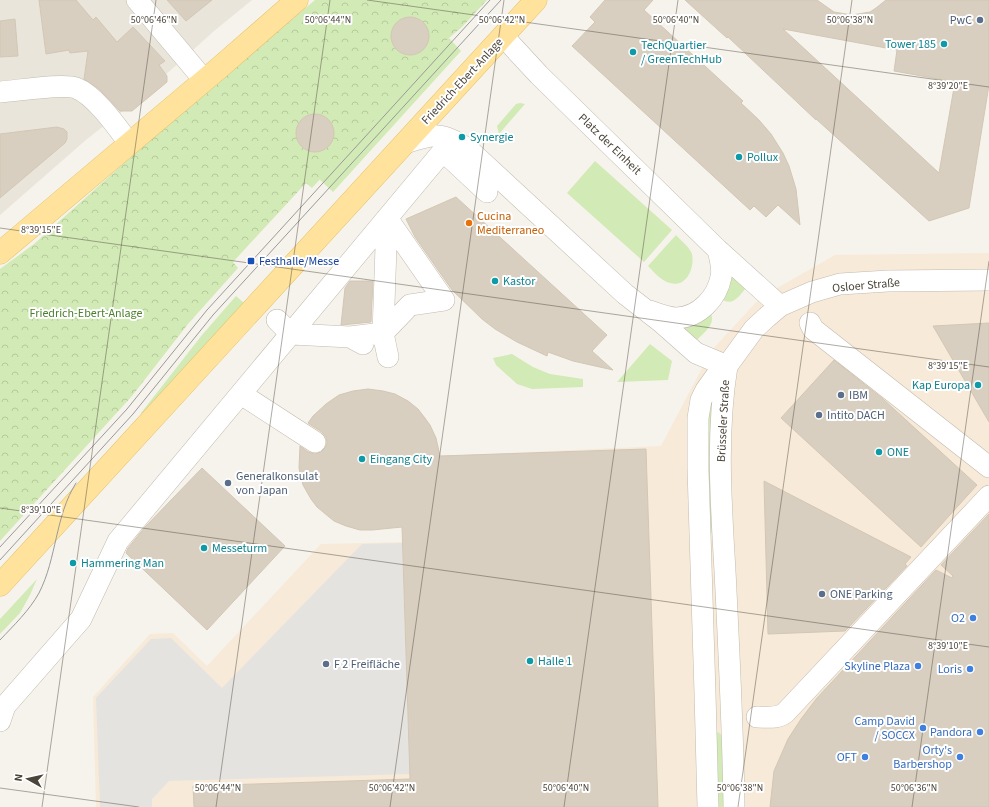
<svg xmlns="http://www.w3.org/2000/svg" width="989" height="807" viewBox="0 0 989 807" font-family="'Source Sans 3',sans-serif">
<style>
.residential{fill:#eae5da}
.commercial{fill:#f7ead8}
.grass{fill:#d2eab5}
.park{fill:url(#park-crowns)}
.parking{fill:#e5e3e0}
.building{fill:#d8cfc1;stroke:#d3c7b4;fill-rule:evenodd}
.lines{fill:none;stroke-linecap:round;stroke-linejoin:round}
.street-casing{stroke:#c2bbae;stroke-width:22}
.primary-casing{stroke:#e6c16a;stroke-width:23}
.street{stroke:#fff;stroke-width:21}
.primary{stroke:#ffe39c;stroke-width:22}
.tram{stroke:#9a9a9a;stroke-width:1}
.ticks{fill:none;stroke:#4b4439;stroke-width:1;stroke-opacity:0.45}
.service-dot{fill:#5c6f8a;stroke:#fff;stroke-width:1.5}
.culture-dot{fill:#0f9aa8;stroke:#fff;stroke-width:1.5}
.food-dot{fill:#e8710a;stroke:#fff;stroke-width:1.5}
.transit-dot{fill:#1a4fb4;stroke:#fff;stroke-width:1.5}
.shop-dot{fill:#3f7fe0;stroke:#fff;stroke-width:1.5}
.labels{text-anchor:middle;stroke-width:4;stroke-linejoin:round;paint-order:stroke}
.service-label{font-size:12px;fill:#4e5e75;stroke:#fff;text-anchor:start}
.culture-label{font-size:12px;fill:#0d838f;stroke:#fff;text-anchor:start}
.street-label{font-size:12px;fill:#4b4439;stroke:#fff}
.food-label{font-size:12px;fill:#c56008;stroke:#fff;text-anchor:start}
.transit-label{font-size:12px;fill:#164399;stroke:#fff;text-anchor:start}
.park-label{font-size:12px;fill:#4a7f2a;stroke:#fff}
.shop-label{font-size:12px;fill:#366cbe;stroke:#fff;text-anchor:end}
.ticks-label{font-size:10px;text-anchor:middle;fill:#4b4439;stroke:#fff;stroke-width:4;stroke-linejoin:round;paint-order:stroke}
</style>
<defs>
<pattern id="park-crowns" width="20" height="18" patternUnits="userSpaceOnUse"><rect width="20" height="18" fill="#d2eab5"/><path d="M2 6a3 3 0 1 1 6 0M12 15a3 3 0 1 1 6 0" fill="none" stroke="#b6ca9c"/></pattern>
</defs>
<rect width="100%" height="100%" fill="#f6f3ec"/>
<!-- residential -->
<path class="residential" d="M0,0H252L214,31L142,96L87,139L0,215Z"/>
<!-- commercial -->
<path class="commercial" d="M989,253V807H96L93,697L150,634L173,633L207,666L321,544L403,542L402,527L360,530L340,524L328,517L317,507L307,493L300,476L299,468L300,443L306,428L313,416L333,399L353,391L368,389L383,391L401,397L418,409L426,418L436,438L439,456L661,446L711,351L760,298L835,255Z"/>
<!-- grass -->
<path class="grass" d="M449,38L461,51L333,192L319,179Z
M520,103L525,104L499,134L497,126L516,104Z
M595,161L672,230L644,262L567,193Z
M676,235C681,241 690,247 692,254C695,268 686,288 670,283C661,281 654,272 648,266Z
M729,274L750,283C740,294 733,310 719,297Z
M236,296L244,303L143,415L141,413L202,335Z
M711,314C716,325 702,334 695,342L675,322Z
M650,344L672,361L668,380L617,382Z
M512,354L533,367L550,374L583,379V387L532,389L517,384L496,365L493,358Z
M717,397L715,534L705,530V403Z
M37,579L30,595L20,613L0,634V619Z
M713,729L722,735L725,807H713Z"/>
<!-- park -->
<path class="park" d="M315,0H487L462,27L449,38L312,188L306,183L233,262L238,268L188,324L132,396L0,541V269L34,244L152,138Z"/>
<!-- parking -->
<path class="parking" d="M402,543L410,774L169,781L152,799V807H100L96,698L151,639L171,638L222,688L362,544Z"/>
<!-- building -->
<path class="building" d="M39,0H76L93,20L96,17L117,42L133,27L165,61L159,65L167,76V82L132,111H120L99,89L84,79L88,51L70,53L69,50L46,54Z
M167,0H212L186,21Z
M605,0H653L644,10L743,101L741,103L759,120L771,134L783,153L789,166L796,189L800,225L778,205L766,217L754,206L750,210L572,46L595,22L590,17Z
M685,0H817L834,12L852,15L870,12L876,8L886,0H989V85L969,208L929,221L816,119V120L728,37L727,38ZM783,29L897,50L894,71L955,82L939,173Z
M391 36a19 19 0 1 1 38 0a19 19 0 1 1-38 0Z
M15,19L18,56L0,57V21Z
M296 133a19 19 0 1 1 38 0a19 19 0 1 1-38 0Z
M57,127L64,129L67,132V139L65,143L0,198V134Z
M456,197L607,335L592,351L613,370L573,361L548,352L547,356L517,342L495,329L482,319L452,290L415,237L406,219Z
M350,281H373L371,322L341,325L345,288Z
M989,323V422L933,326Z
M834,360L883,399L977,485L921,547L781,418Z
M368,389L383,391L395,394L408,401L418,409L430,425L436,438L440,456L646,449L658,807H194L193,786L410,779L402,527L372,530H360L346,526L334,521L317,507L311,499L303,485L299,468L300,446L308,452L315,454L321,452L325,448L327,443L326,437L322,432L308,423L313,416L326,404L339,395L353,391Z
M202,468L285,546L207,630L126,553L128,548L145,527Z
M764,481L911,557L905,564L907,566L845,631L768,634Z
M989,514V807H770L774,771L788,739L801,719L817,698L936,570L952,578L953,576L941,565Z"/>
<g class="lines">
<!-- street casing -->
<g class="street-casing">
<path id="street" d="M137,0L204,80
M503,36L539,75L718,250L780,306
M0,92C16,91 63,83 76,88C95,95 117,127 129,143
M405,143C434,134 441,131 468,149L625,294L661,322L696,353L727,366
M387,218L383,333L388,357
M650,311C658,314 668,318 677,318C699,317 717,298 721,277C723,269 720,258 718,250
M277,320L291,334L350,337L363,344
M810,323L813,329L989,467
M350,337L383,333L410,305L444,300L387,218
M727,366C716,434 721,503 725,571C729,650 733,728 734,807
M241,394L315,442
M757,717C767,717 777,719 785,713L989,496
M0,721L5,706L81,619L118,541L443,151L487,192
M708,807L705,693L698,469V418L701,400L706,390L716,376L727,366L754,329L767,317L780,306L812,292L840,284L888,281L989,280"/>
</g>
<!-- primary casing -->
<g class="primary-casing">
<path id="primary" d="M0,253L219,68L297,0
M0,585L536,0"/>
</g>
<!-- street -->
<use href="#street" class="street"/>
<!-- primary -->
<use href="#primary" class="primary"/>
<!-- tram -->
<path class="tram" d="M0,547L127,409L207,310L490,0
M0,560L133,414L213,315L501,0
M0,640C14,625 29,611 39,593C57,558 55,516 76,483"/>
</g>
<!-- ticks -->
<path class="ticks" d="M367,0L989,87M0,228L989,367M0,508L989,647M0,788L139,807M42,807L156,0M216,807L330,0M390,807L504,0M564,807L678,0M738,807L852,0M912,807L989,261"/>
<!-- markers -->
<g class="service-dot">
<circle cx="980" cy="20" r="4"/>
<circle cx="841" cy="395" r="4"/>
<circle cx="819" cy="415" r="4"/>
<circle cx="228" cy="483" r="4"/>
<circle cx="822" cy="594" r="4"/>
<circle cx="326" cy="664" r="4"/>
</g>
<g class="culture-dot">
<circle cx="944" cy="44" r="4"/>
<circle cx="633" cy="52" r="4"/>
<circle cx="462" cy="137" r="4"/>
<circle cx="739" cy="157" r="4"/>
<circle cx="495" cy="281" r="4"/>
<circle cx="978" cy="385" r="4"/>
<circle cx="879" cy="452" r="4"/>
<circle cx="362" cy="459" r="4"/>
<circle cx="204" cy="548" r="4"/>
<circle cx="73" cy="563" r="4"/>
<circle cx="530" cy="661" r="4"/>
</g>
<circle class="food-dot" cx="469" cy="223" r="4"/>
<rect class="transit-dot" x="247" y="257" width="8" height="8" rx="2"/>
<g class="shop-dot">
<circle cx="973" cy="618" r="4"/>
<circle cx="918" cy="666" r="4"/>
<circle cx="970" cy="669" r="4"/>
<circle cx="923" cy="728" r="4"/>
<circle cx="980" cy="732" r="4"/>
<circle cx="865" cy="757" r="4"/>
<circle cx="960" cy="757" r="4"/>
</g>
<g class="labels">
<!-- service labels -->
<g class="service-label">
<text x="972" y="24" text-anchor="end">PwC</text>
<text x="849" y="399">IBM</text>
<text x="827" y="419">Intito DACH</text>
<text x="236" y="480">Generalkonsulat<tspan x="236" dy="14">von Japan</tspan></text>
<text x="830" y="598">ONE Parking</text>
<text x="334" y="668">F 2 Freifläche</text>
</g>
<!-- culture labels -->
<g class="culture-label">
<text x="936" y="48" text-anchor="end">Tower 185</text>
<text x="641" y="49">TechQuartier<tspan x="641" dy="14">/ GreenTechHub</tspan></text>
<text x="470" y="141">Synergie</text>
<text x="747" y="161">Pollux</text>
<text x="503" y="285">Kastor</text>
<text x="970" y="389" text-anchor="end">Kap Europa</text>
<text x="887" y="456">ONE</text>
<text x="370" y="463">Eingang City</text>
<text x="212" y="552">Messeturm</text>
<text x="81" y="567">Hammering Man</text>
<text x="538" y="665">Halle 1</text>
</g>
<!-- street labels -->
<g class="street-label">
<text transform="translate(462 81) rotate(-47)" y="4">Friedrich-Ebert-Anlage</text>
<text transform="translate(610 144) rotate(44)" y="4">Platz der Einheit</text>
<text transform="translate(866 285) rotate(-5)" y="4">Osloer Straße</text>
<text transform="translate(723 421) rotate(-87)" y="4">Brüsseler Straße</text>
</g>
<!-- food labels -->
<g class="food-label">
<text x="477" y="220">Cucina<tspan x="477" dy="14">Mediterraneo</tspan></text>
</g>
<!-- transit labels -->
<g class="transit-label">
<text x="259" y="265">Festhalle/Messe</text>
</g>
<!-- park labels -->
<g class="park-label">
<text x="86" y="317">Friedrich-Ebert-Anlage</text>
</g>
<!-- shop labels -->
<g class="shop-label">
<text x="965" y="622">O2</text>
<text x="910" y="670">Skyline Plaza</text>
<text x="962" y="673">Loris</text>
<text x="915" y="725">Camp David<tspan x="915" dy="14">/ SOCCX</tspan></text>
<text x="972" y="736">Pandora</text>
<text x="952" y="754">Orty's<tspan x="952" dy="14">Barbershop</tspan></text>
<text x="857" y="761">OFT</text>
</g>
</g>
<g class="ticks-label">
<text x="154" y="23">50°06'46"N</text>
<text x="328" y="23">50°06'44"N</text>
<text x="502" y="23">50°06'42"N</text>
<text x="676" y="23">50°06'40"N</text>
<text x="850" y="23">50°06'38"N</text>
<text x="948" y="89">8°39'20"E</text>
<text x="41" y="233">8°39'15"E</text>
<text x="948" y="369">8°39'15"E</text>
<text x="41" y="513">8°39'10"E</text>
<text x="948" y="649">8°39'10"E</text>
<text x="218" y="791">50°06'44"N</text>
<text x="392" y="791">50°06'42"N</text>
<text x="566" y="791">50°06'40"N</text>
<text x="740" y="791">50°06'38"N</text>
<text x="914" y="791">50°06'36"N</text>
</g>
<!-- north arrow -->
<g transform="translate(28 779) rotate(278)" stroke="#ffffff" stroke-width="3" paint-order="stroke">
<path d="M0-3L7 15L0 10L-7 15Z" fill="#4b4439"/>
<text y="-6" font-size="11" font-weight="bold" text-anchor="middle" fill="#4b4439">N</text>
</g>
</svg>
